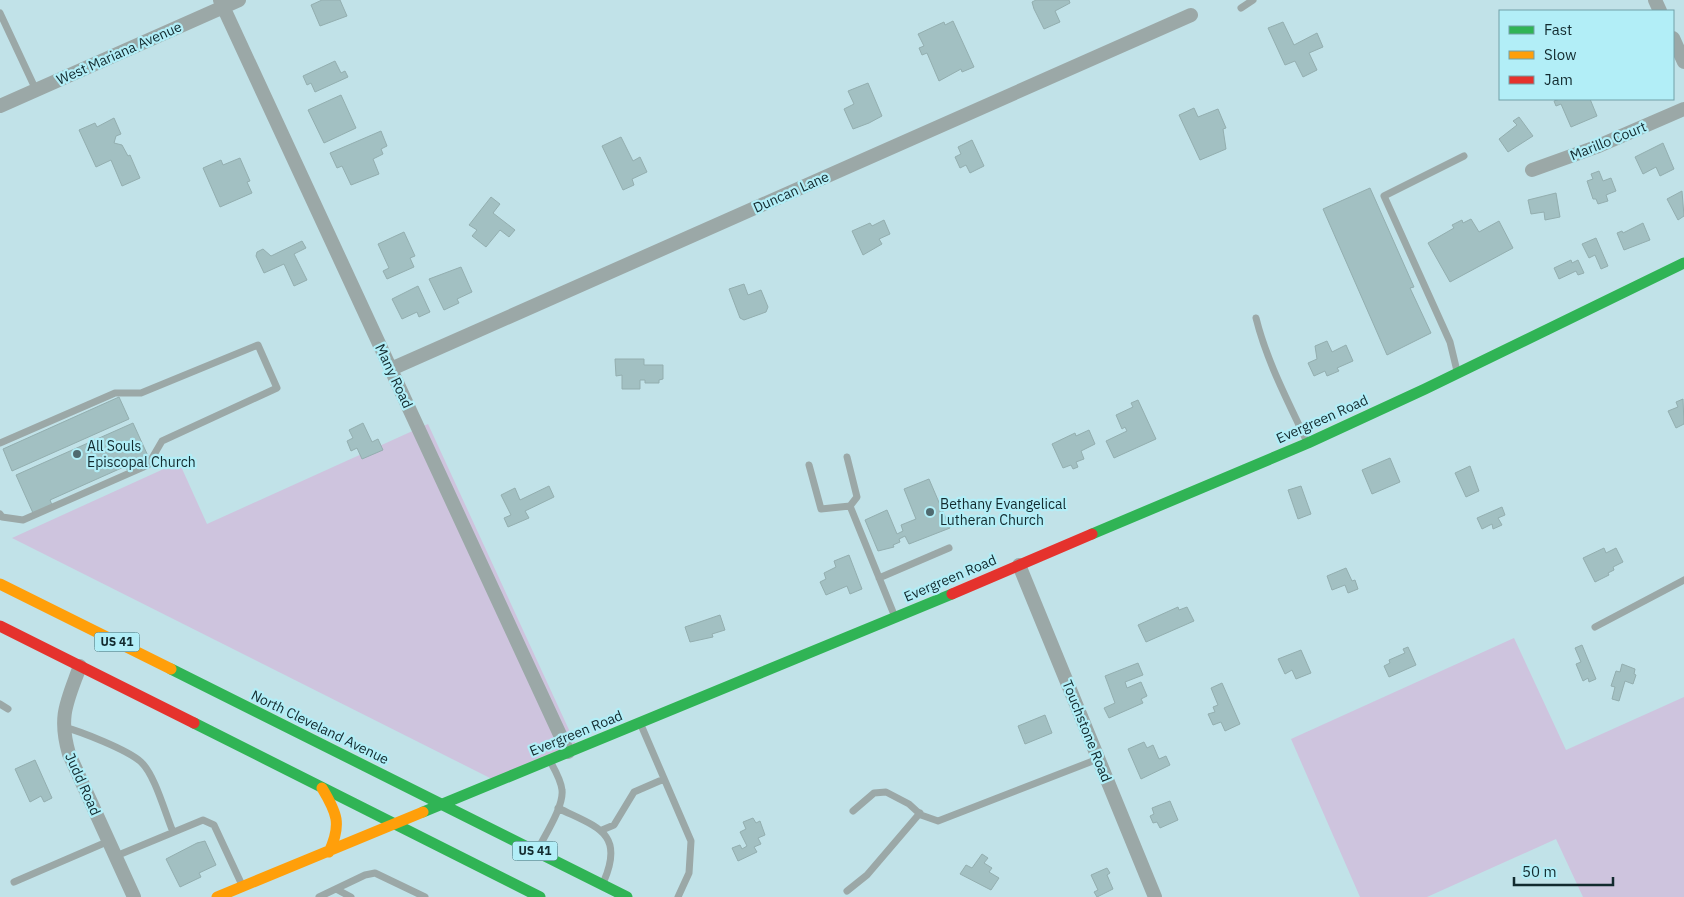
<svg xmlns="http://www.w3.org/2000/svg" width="1684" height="897" viewBox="0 0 1684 897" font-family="'IBM Plex Sans',sans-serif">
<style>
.green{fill:#cec4de}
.building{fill:#a2c0c2;stroke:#93aeaf}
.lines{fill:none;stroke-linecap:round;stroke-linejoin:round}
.lane{stroke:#9ba8a7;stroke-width:7}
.street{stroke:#9ba8a7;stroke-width:14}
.fast{stroke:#30b455;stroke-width:11}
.slow{stroke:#ff9f0a;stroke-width:11}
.jam{stroke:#e5322d;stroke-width:11}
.poi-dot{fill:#4f6a6f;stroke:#b2eef7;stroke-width:2}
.labels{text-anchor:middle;stroke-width:4.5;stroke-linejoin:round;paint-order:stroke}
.shield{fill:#b2eef7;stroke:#42656a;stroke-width:1}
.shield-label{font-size:12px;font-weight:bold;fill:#122a2e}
.street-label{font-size:14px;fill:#122a2e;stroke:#b2eef7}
.poi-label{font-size:14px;fill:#122a2e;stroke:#b2eef7;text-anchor:start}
</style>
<rect width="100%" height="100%" fill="#c1e2e8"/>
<!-- green -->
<path class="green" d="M428,424L576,745L496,781L12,538L179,462L207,524Z
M1514,638L1566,750L1684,697V897H1583L1556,839L1427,897H1360L1291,739Z"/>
<!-- building -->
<path class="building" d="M322,0H340L347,16L320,26L311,5Z
M1036,0H1069L1070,3L1055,11L1060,22L1044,29L1034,9L1032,2Z
M953,21L974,67L962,72L961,69L939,81L927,53L922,55L919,48L924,46L918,34L944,22L945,25Z
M1283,22L1294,45L1317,33L1323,47L1309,53L1317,70L1303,77L1295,61L1285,65L1268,28Z
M335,61L341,73L345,71L348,77L315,92L311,83L307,85L303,76Z
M868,83L882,116L869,123L853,129L844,109L854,104L848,91Z
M341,95L356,128L324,143L308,110Z
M1560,99H1590L1597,116L1571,127L1561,104L1556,106L1554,101Z
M1194,108L1198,117L1218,109L1226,128L1223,129L1226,149L1200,160L1179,115Z
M1519,117L1533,136L1508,152L1499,139L1517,125L1513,121Z
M114,118L121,134L116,136L114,143L122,145L128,156L130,155L140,178L122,186L111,160L96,167L79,130L95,123L97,127Z
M381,131L387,146L381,149L383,154L373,159L379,174L351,185L342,166L337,168L330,153Z
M621,137L633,161L640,157L647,172L632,179L634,185L623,190L602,146Z
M972,140L984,166L970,173L966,165L960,168L955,157L961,154L958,147Z
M1663,143L1674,169L1660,176L1656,167L1643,174L1635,157Z
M240,158L250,181L247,182L252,193L220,207L203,168L221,160L223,165Z
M1599,171L1603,181L1611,178L1616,191L1606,195L1608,201L1598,204L1596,199H1593L1587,181L1593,179L1591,174Z
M1370,188L1414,287L1410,288L1431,333L1387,355L1323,209Z
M1682,191L1684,216L1678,220L1667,199Z
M1556,193L1560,217L1545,220L1544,212L1531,214L1528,200Z
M491,197L500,204L493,213L515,230L509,237L500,230L486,247L472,236L477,230L469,225Z
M1471,219L1479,232L1499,221L1513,248L1450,282L1428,243L1454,228L1452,225L1462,220L1463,223Z
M884,220L890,234L879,239L882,244L863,255L852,231L870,223L872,226Z
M1643,223L1650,240L1624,250L1617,233L1622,231L1623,233Z
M404,232L415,256L410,258L414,267L387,279L383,271L389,268L378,244Z
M1596,238L1608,266L1601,269L1595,255L1589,258L1582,244Z
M302,241L306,248L294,254L307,280L294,286L284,264L264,273L256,256L257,252L263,249L271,256Z
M1571,260L1572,263L1578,260L1584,273L1578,275L1576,271L1559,279L1554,268Z
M461,267L472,292L457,299L459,303L444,310L429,279Z
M744,284L748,295L761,290L768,307L766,312L744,320L740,318L729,289Z
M418,286L430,312L419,317L417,312L402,319L392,299Z
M1327,341L1332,352L1346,345L1353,361L1337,368L1339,371L1327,376L1325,371L1314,376L1308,363L1317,359L1315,346Z
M615,359H644V365H663V379L659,380V383H645V380H640V389H622V375L616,376Z
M119,397L129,419L12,471L3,449Z
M1683,399L1684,424L1676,428L1668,411L1678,407L1676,402Z
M1138,400L1156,439L1114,458L1106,441L1127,431L1125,427L1122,429L1116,415L1133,407L1131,403Z
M133,423L148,456L137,461L139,467L128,472L126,466L50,500L52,505L33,513L16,475Z
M363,423L372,442L378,439L383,450L362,459L357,448L351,451L347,441L353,438L349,430Z
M1089,430L1095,444L1081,451L1084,459L1076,462L1078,467L1073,469L1071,465L1063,468L1052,444L1075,433L1076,436Z
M1390,458L1400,482L1372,494L1362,470Z
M1470,466L1479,491L1466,497L1455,473Z
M929,479L950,528L909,544L905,536L899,539L900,542L893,545L894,547L878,551L865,520L887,510L897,534L903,531L901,525L916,519L904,489Z
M549,486L554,497L525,511L529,518L508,527L504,518L511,515L501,495L515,488L520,500Z
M1301,486L1311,514L1298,519L1288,490Z
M1502,507L1505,515L1498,518L1502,525L1493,529L1492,524L1482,529L1477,518Z
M1604,548L1606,553L1616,548L1623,562L1613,567L1614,570L1608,573L1609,575L1595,582L1583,558Z
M849,555L862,589L850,594L847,586L826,595L820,582L826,579L824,573L836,567L834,561Z
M1346,568L1352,581L1355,580L1358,589L1348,593L1345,585L1332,590L1327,576Z
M1178,607L1179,610L1187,607L1194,621L1146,642L1138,625Z
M720,615L725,630L712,634L713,637L690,642L685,627Z
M1582,645L1596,679L1589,682L1588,678L1583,681L1576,664L1581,662L1575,648Z
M1408,647L1416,665L1389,677L1384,666L1390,663L1389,660L1405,653L1403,649Z
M1301,650L1311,673L1296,679L1292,670L1285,674L1278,659Z
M1138,663L1143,675L1125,682L1127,688L1141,682L1147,696L1141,699L1143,703L1109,718L1104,708L1115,703L1105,676Z
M1622,664L1635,669L1634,674L1636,675L1633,684L1625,681L1619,701L1612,699L1615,687L1611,686L1616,671L1620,672Z
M1222,683L1240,724L1225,731L1221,722L1213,725L1208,714L1215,712L1213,707L1218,705L1211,688Z
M1045,715L1052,733L1025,744L1018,726Z
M1144,742L1147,748L1153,745L1159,759L1166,756L1170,765L1141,779L1128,749Z
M35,760L52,798L44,802L41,796L30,802L15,769Z
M1170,801L1178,820L1160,828L1157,822L1153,823L1150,816L1154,814L1152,808Z
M753,818L756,823L760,821L765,835L758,838L761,844L754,847L757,852L738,861L732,848L740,845L742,849L747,846L740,832L746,829L743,822Z
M205,841L216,865L199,873L201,877L180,887L166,859L197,843Z
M982,854L988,858L984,863L992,868L989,872L999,878L991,890L960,874L966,865L972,868Z
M1107,868L1110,873L1107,875L1113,889L1097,897L1094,892L1098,890L1091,875Z"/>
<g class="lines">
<!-- lane -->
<path class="lane" d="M1241,8L1253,0
M0,13L36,90
M1256,318C1267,362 1288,401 1307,442
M1457,371L1450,342L1384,196L1464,156
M0,443L115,393H141L258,345L277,388L162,441L148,465L23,520L2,517L0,514
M847,457L857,497L850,506
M809,465L821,509L850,506L895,617
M879,578L949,548
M1595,627L1684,580
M0,704L8,709
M641,725L691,841L689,873L678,897
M63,727C80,731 128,750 141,762C155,775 165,813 173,832
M558,808C596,827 625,832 604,881
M853,811L874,793L886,792L909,804L921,815L938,821L1098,759
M602,830L614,825L634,792L664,779
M538,849C545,835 564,806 562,790C561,780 555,770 550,761
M116,856L203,820L214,825L242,885
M14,882L109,841
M336,889L351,897
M847,891L867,875L920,813
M319,897L365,875L375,873L425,897"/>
<!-- street -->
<path class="street" d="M220,0L568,752
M1655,0L1660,11
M1673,38L1684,62
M0,106L239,0
M1532,170L1596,147L1684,109
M391,369L1191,15
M1019,565L1155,897
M80,666C67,702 58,716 69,754L134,897"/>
<!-- fast -->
<path class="fast" d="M1092,534L1308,443L1425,389L1684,263
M171,669L627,897
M194,723L540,897
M423,812L952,594"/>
<!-- slow -->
<path class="slow" d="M0,584L171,669
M322,788C337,813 342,824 329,852
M217,897L423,812"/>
<!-- jam -->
<path class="jam" d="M952,594L1092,534
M0,626L194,723"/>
</g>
<!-- markers -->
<g class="poi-dot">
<circle cx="77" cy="454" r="5"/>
<circle cx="930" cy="512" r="5"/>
</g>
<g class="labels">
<!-- shield labels -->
<g class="shield">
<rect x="94.5" y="632.5" width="45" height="19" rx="4"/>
<rect x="512.5" y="841.5" width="45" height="19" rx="4"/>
</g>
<g class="shield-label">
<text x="117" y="646">US 41</text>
<text x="535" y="855">US 41</text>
</g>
<!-- street labels -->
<g class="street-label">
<text transform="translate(119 53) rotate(-24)" y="5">West Mariana Avenue</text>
<text transform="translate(1608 141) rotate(-22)" y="5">Marillo Court</text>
<text transform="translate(791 192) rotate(-24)" y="5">Duncan Lane</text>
<text transform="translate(394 376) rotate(65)" y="5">Many Road</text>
<text transform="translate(1322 419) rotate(-24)" y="5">Evergreen Road</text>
<text transform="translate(950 578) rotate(-23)" y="5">Evergreen Road</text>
<text transform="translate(320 727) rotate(26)" y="5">North Cleveland Avenue</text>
<text transform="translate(1087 731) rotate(68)" y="5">Touchstone Road</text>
<text transform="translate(576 733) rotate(-22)" y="5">Evergreen Road</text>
<text transform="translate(83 784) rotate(66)" y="5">Judd Road</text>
</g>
<!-- poi labels -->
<g class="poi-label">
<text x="87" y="451">All Souls<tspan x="87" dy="16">Episcopal Church</tspan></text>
<text x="940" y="509">Bethany Evangelical<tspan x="940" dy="16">Lutheran Church</tspan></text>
</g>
</g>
<!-- legend -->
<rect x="1499" y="10" width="175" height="90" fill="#b2eef7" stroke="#72a0a7"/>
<rect x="1509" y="26" width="25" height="8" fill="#30b455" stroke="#72a0a7"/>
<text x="1544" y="35" font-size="15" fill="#122a2e">Fast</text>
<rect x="1509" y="51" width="25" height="8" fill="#ff9f0a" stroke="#72a0a7"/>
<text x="1544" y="60" font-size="15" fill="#122a2e">Slow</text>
<rect x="1509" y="76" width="25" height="8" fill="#e5322d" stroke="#72a0a7"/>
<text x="1544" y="85" font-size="15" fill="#122a2e">Jam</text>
<!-- scale -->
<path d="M1514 877v8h99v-8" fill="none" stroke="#122a2e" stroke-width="2.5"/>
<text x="1522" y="877" font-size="15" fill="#122a2e" stroke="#b2eef7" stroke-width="4" paint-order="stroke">50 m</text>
</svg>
